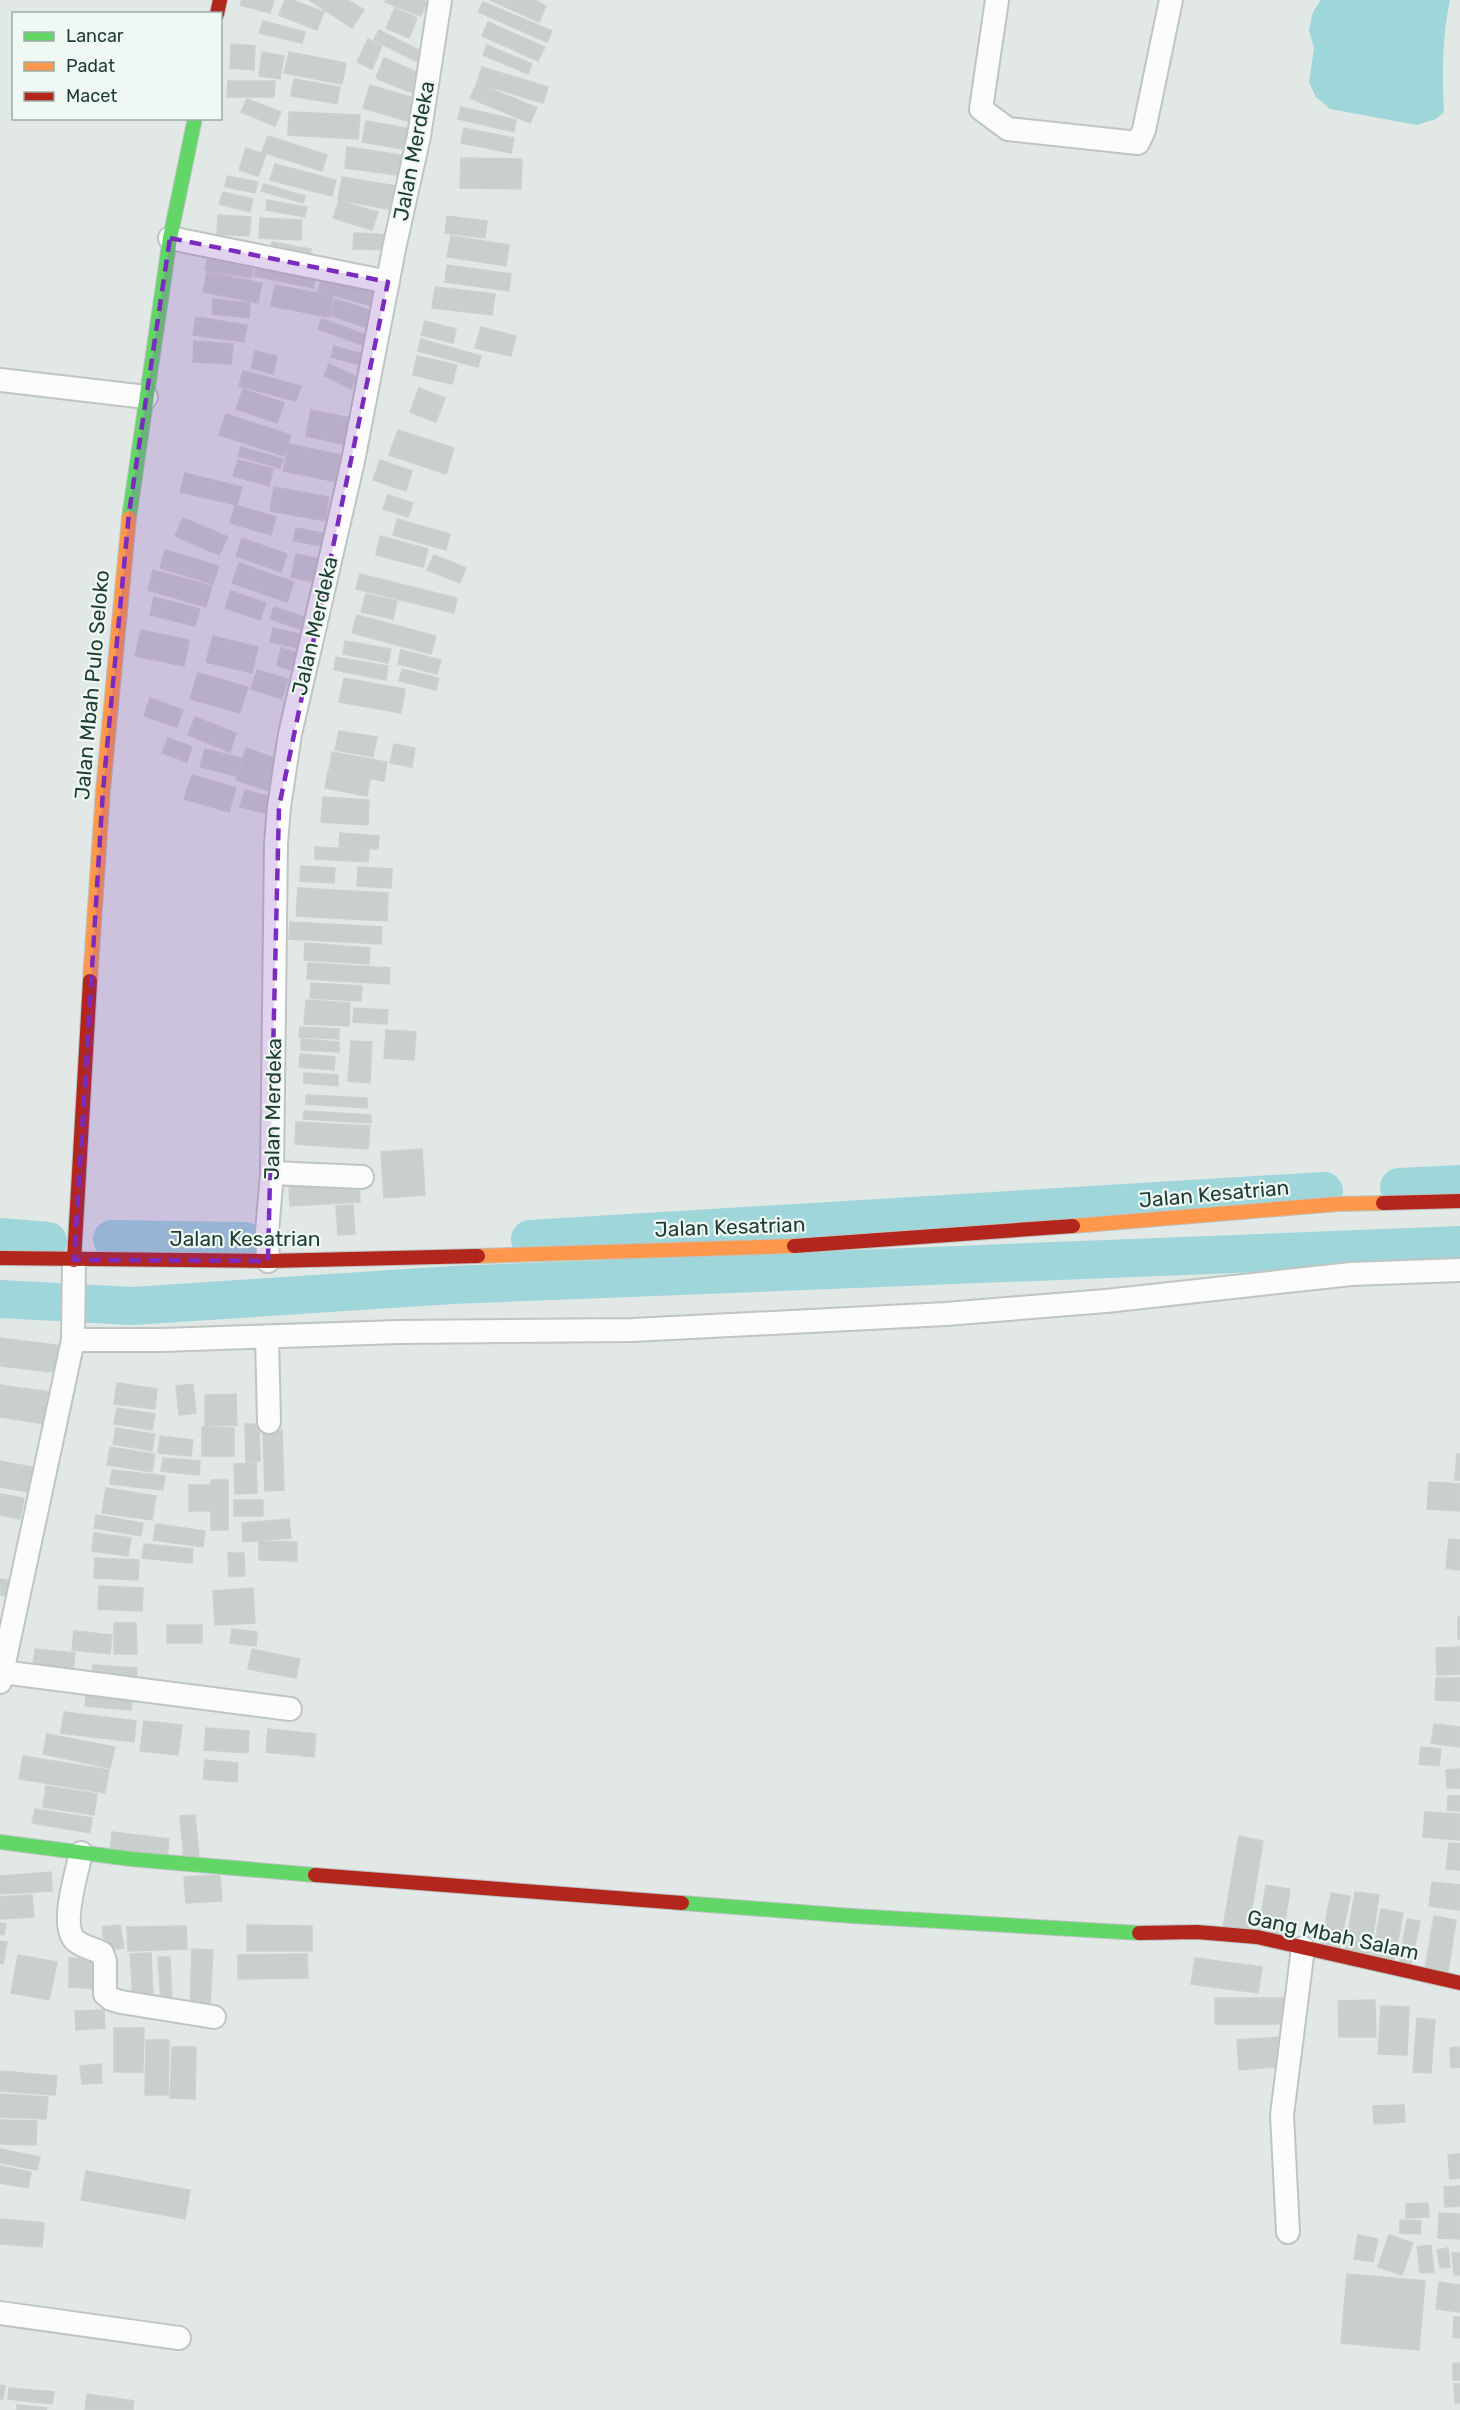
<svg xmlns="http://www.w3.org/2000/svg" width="1460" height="2410" viewBox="0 0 1460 2410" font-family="Rubik,sans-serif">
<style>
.water{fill:#9fd6da}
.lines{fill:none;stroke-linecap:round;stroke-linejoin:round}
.river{stroke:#9fd6da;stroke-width:38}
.building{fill:#c9cfcc;stroke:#cbd1ce;stroke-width:1.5}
.street-casing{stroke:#bfc5c2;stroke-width:26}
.fast-casing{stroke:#bbc4c1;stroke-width:16}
.slow-casing{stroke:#bbc4c1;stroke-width:16}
.jam-casing{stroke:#bbc4c1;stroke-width:16}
.street{stroke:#fbfcfb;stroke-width:22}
.fast{stroke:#63d668;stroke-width:14}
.slow{stroke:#ff974d;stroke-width:14}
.jam{stroke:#b3261e;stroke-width:14}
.marked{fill:#7b2cbf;fill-opacity:0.2;stroke:#7b2cbf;stroke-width:4.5;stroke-dasharray:12 8;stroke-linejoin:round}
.labels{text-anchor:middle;stroke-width:4.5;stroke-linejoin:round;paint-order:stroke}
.street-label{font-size:21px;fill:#1f3c32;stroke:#eff8f3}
</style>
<rect width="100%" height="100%" fill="#e2e8e5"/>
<!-- water -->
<path class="water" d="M1321,0H1450C1442,37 1442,74 1444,112L1436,119L1417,125L1330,109L1316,97L1309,82L1314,48L1309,30L1313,12Z"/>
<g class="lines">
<!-- river -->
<path class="river" d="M1399,1187L1460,1184
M0,1237L48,1241
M112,1239L245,1241
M530,1239L1324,1191
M0,1299L132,1306L452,1285L1460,1245"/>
</g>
<!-- building -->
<path class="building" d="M242,0H274L270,13L240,5Z
M285,0H292L324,12L317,30L279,15Z
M309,0H348L364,10L352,28Z
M386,0H421L427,2L421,16L385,2Z
M490,0H534L546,6L539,22Z
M483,2L552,31L547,42L478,12Z
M395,8L417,18L409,38L386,28Z
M263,21L305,32L302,43L259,33Z
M488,22L545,47L538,61L482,36Z
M379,30L425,53L420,63L374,40Z
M368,39L382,46L372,69L357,62Z
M231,44L255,46L254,70L230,68Z
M487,45L532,64L528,74L483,55Z
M262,52L284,56L280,79L259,76Z
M289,52L346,63L342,84L284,73Z
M384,58L421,74L413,93L376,78Z
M482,67L548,87L543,103L477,83Z
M294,79L340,87L337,104L291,96Z
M228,81H275L274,97H227Z
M477,83L537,108L530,123L470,98Z
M370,85L424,101L417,124L363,108Z
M247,99L281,112L275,126L241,112Z
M461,107L516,120L514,132L458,119Z
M289,112L360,115L358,139L288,135Z
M366,121L418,130L414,151L362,142Z
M464,128L514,138L511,153L461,143Z
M268,136L327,155L322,171L262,152Z
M347,147L407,156L404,176L345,168Z
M246,148L266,155L258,176L239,170Z
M461,158L522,159L521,189L460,188Z
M275,164L336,180L332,196L270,180Z
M227,176L258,182L255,193L225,187Z
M342,177L397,186L394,210L338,200Z
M264,184L305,196L303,203L261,191Z
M223,192L253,199L250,212L219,204Z
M267,200L307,207L305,217L266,210Z
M339,201L378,212L372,230L333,218Z
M218,215L251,217L249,236L217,234Z
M447,216L487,221L485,238L445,233Z
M260,218L302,220L301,240L259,238Z
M354,233L392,235V250L353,249Z
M451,236L509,245L506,266L447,257Z
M272,242L311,249L309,263L269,256Z
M209,249L255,258L251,278L205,270Z
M257,261L317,274L313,288L254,276Z
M447,265L511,274L509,291L445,282Z
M324,271L385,286L380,308L318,291Z
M207,272L262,283L258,303L203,292Z
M275,285L333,296L329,317L271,306Z
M435,287L495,294L492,315L432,308Z
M213,299L250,303L249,318L212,314Z
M335,299L381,314L376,331L330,315Z
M196,317L247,325L244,342L193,335Z
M322,319L369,336L365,346L318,329Z
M425,321L456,329L453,343L421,335Z
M481,327L516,336L511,356L475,348Z
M421,339L481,356L478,367L418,351Z
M194,341L233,344L231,364L193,362Z
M334,346L366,355L363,366L331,357Z
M255,351L277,356L273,374L251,368Z
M417,356L457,365L452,384L413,375Z
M329,364L357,377L351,389L324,376Z
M243,371L301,386L296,401L239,386Z
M419,388L445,398L436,422L410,412Z
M243,389L284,403L277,423L236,409Z
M311,410L351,418L345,445L306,436Z
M226,414L291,435L284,456L219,435Z
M398,430L454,448L446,474L389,455Z
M289,444L342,455L337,482L283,471Z
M241,447L283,459L280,468L238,456Z
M238,460L273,469L269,486L233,476Z
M380,460L412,471L406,491L373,480Z
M185,473L242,487L237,505L180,492Z
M274,487L329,497L325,521L270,511Z
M388,495L413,503L408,517L383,509Z
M235,505L276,517L271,535L230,523Z
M183,518L228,537L219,555L175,536Z
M397,519L450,534L446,550L393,535Z
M296,528L329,534L327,547L293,541Z
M380,536L428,549L423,567L376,555Z
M242,538L287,554L281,572L236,556Z
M165,550L219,566L213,584L160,568Z
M296,554L326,560L321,584L291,577Z
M434,555L466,568L460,583L427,570Z
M239,563L294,582L287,602L232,583Z
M153,570L212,586L206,607L148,590Z
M360,574L457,598L454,613L356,589Z
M231,591L266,603L260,620L225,608Z
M366,594L397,601L393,619L361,612Z
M154,597L200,609L195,626L150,615Z
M274,607L311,619L307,631L270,619Z
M357,615L436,636L431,654L352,633Z
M273,628L304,635L301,649L270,642Z
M141,630L189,640L184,666L135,656Z
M213,636L258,647L252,673L206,662Z
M345,641L391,649L388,663L343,654Z
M281,648L304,654L299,672L277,666Z
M401,650L441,660L437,674L398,664Z
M336,657L388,666L386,680L334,670Z
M402,669L439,678L436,690L399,681Z
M257,670L288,679L282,699L251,689Z
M198,673L248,687L240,713L190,699Z
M344,678L405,689L401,713L339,702Z
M150,698L183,710L177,727L144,716Z
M195,717L236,733L230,752L188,735Z
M339,731L377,737L373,757L335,750Z
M168,738L192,747L187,762L162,753Z
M394,744L415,748L412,767L390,763Z
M246,748L286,762L275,793L236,780Z
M205,749L241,758L236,776L200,767Z
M332,752L387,762L384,781L329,771Z
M328,771L370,779L367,796L325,788Z
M192,775L236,788L229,812L184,799Z
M245,790L279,799L275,816L240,807Z
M323,797L369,800L368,825L321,822Z
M340,833L379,836L378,849L339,847Z
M315,847L369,850L368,862L315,859Z
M301,866L335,868L334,883L300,881Z
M358,867L392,869L391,888L357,886Z
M298,888L388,893L387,921L296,916Z
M290,922L382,927L381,944L289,939Z
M305,943L370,948L369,964L304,960Z
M308,963L390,968L389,984L307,979Z
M311,983L362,986L361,1001L310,998Z
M306,1000L350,1003L349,1026L304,1024Z
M354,1008L388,1010L387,1024L353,1022Z
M300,1027L339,1029V1039L299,1037Z
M386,1030L416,1032L414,1060L384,1058Z
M301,1039L339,1042V1052L301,1050Z
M351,1041L372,1042L370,1083L348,1081Z
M300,1054L335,1057L334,1070L299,1067Z
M304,1073L338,1075V1086L304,1083Z
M306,1095L367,1098V1108L306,1104Z
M304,1111L371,1115V1123L303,1119Z
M296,1122L370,1126L368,1149L295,1144Z
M422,1149L425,1195L384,1198L381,1152Z
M359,1182L360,1202L290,1206L289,1187Z
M353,1205L355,1234L338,1235L336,1206Z
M0,1338L63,1346L60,1373L0,1366Z
M117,1383L157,1389L155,1409L114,1404Z
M193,1384L196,1413L179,1415L176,1386Z
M0,1385L56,1393L51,1425L0,1417Z
M236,1394L237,1425L205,1426V1395Z
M117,1408L155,1414L152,1430L114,1424Z
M245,1424H259L260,1461L246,1462Z
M202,1427L234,1428V1456H202Z
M116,1428L155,1434L152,1451L113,1444Z
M282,1430L284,1490L265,1491L263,1431Z
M160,1436L193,1440L191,1456L158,1453Z
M110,1447L155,1454L152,1472L107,1465Z
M1457,1454H1460V1480H1455Z
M163,1458L200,1461L199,1475L161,1471Z
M0,1461L43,1469L39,1494L0,1487Z
M256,1463L257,1493L235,1494L234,1464Z
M112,1470L165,1476L163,1490L110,1484Z
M211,1480H228V1530H211Z
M1429,1482L1460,1484V1511L1427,1509Z
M189,1485H210L211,1511H189Z
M106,1488L156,1496L152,1520L102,1513Z
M0,1494L24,1498L20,1519L0,1515Z
M234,1500H263V1516H234Z
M96,1515L143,1523L141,1536L94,1528Z
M289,1519L291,1538L243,1542L242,1523Z
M156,1524L205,1531L203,1547L153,1540Z
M94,1533L131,1538L128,1556L92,1551Z
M1449,1539L1460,1540V1570L1446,1568Z
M259,1541L297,1542V1561L259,1560Z
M144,1544L193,1549L192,1563L142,1558Z
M228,1553H244L245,1576H229Z
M95,1558L139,1560L138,1580L94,1578Z
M0,1579L12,1581L9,1596L0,1595Z
M99,1586L143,1588L142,1611L98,1609Z
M253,1588L255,1623L215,1625L213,1591Z
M1458,1617H1460V1639H1458Z
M114,1623H136L137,1654H114Z
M167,1625H202V1643H167Z
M232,1629L257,1632L256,1646L230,1643Z
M74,1631L112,1635L110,1654L72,1650Z
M1460,1647V1674L1437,1675L1436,1648Z
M35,1649L75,1653L73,1670L33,1666Z
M252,1649L300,1659L296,1678L248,1669Z
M93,1665L137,1668L136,1686L92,1684Z
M1436,1678H1460V1701L1435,1700Z
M87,1687L133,1691L131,1710L85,1706Z
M64,1712L136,1721L134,1742L61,1733Z
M144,1721L182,1725L178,1755L140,1751Z
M1434,1724L1460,1727V1747L1431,1743Z
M206,1728L249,1731L248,1753L204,1750Z
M268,1729L316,1734L314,1757L266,1752Z
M47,1734L115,1747L110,1768L43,1754Z
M1421,1747L1441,1749L1439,1766L1419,1764Z
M23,1756L109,1770L105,1793L19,1779Z
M205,1760L238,1763L237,1782L203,1779Z
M1460,1769V1788H1447L1446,1770Z
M46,1786L97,1794L94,1815L43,1807Z
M1448,1796H1460V1811L1447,1810Z
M35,1809L92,1818L90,1833L32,1823Z
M1425,1812L1460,1814V1840L1423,1837Z
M195,1815L199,1857L184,1859L180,1816Z
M112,1832L169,1839L167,1859L110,1853Z
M1239,1836L1263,1841L1248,1931L1223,1927Z
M1449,1843L1460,1844V1870L1446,1869Z
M51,1872L52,1891L0,1894V1876Z
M220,1875L222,1901L186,1903L184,1877Z
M1432,1882L1460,1885V1910L1429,1906Z
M1266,1885L1290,1889L1282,1939L1258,1935Z
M1355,1892L1379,1895L1370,1955L1345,1951Z
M1331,1893L1350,1896L1339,1953L1320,1949Z
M32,1895L34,1917L0,1919V1897Z
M1381,1909L1403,1913L1394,1961L1372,1957Z
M1434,1916L1456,1920L1448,1972L1425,1969Z
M1407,1919L1420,1921L1410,1970L1398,1968Z
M0,1923L6,1924L4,1935L0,1934Z
M120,1925L124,1948L105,1951L102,1927Z
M247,1925L312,1926V1951H247Z
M186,1926L187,1949L128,1951L127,1927Z
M0,1941L7,1942L3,1964L0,1963Z
M192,1949L213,1950L210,2007L190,2006Z
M151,1953L153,1998L133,1999L130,1954Z
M307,1954L308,1978L238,1979V1955Z
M18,1955L57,1962L49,2000L11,1993Z
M158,1957H170L172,2000L161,2001Z
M69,1958L99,1960V1989L69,1987Z
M1195,1958L1262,1967L1258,1993L1191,1984Z
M1215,1998H1285V2024H1215Z
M1375,2000L1376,2037H1339L1338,2001Z
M1381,2006L1409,2007L1407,2055L1378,2054Z
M104,2010L105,2028L76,2030L75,2011Z
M1417,2018L1435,2020L1431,2073L1413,2072Z
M114,2028H144L143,2072H114Z
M1283,2037L1285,2066L1239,2070L1237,2040Z
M146,2040H169L168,2095H145Z
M172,2047H196L195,2099L170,2098Z
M1460,2047V2067L1451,2068L1450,2048Z
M101,2064L102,2083L82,2084L80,2066Z
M0,2071L57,2076L55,2095L0,2091Z
M0,2094L48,2097L46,2119L0,2117Z
M1404,2105L1405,2122L1374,2124L1373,2106Z
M0,2120L37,2121L36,2145L0,2144Z
M0,2149L40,2157L37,2170L0,2163Z
M1460,2154V2178L1450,2179L1448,2155Z
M0,2166L31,2172L28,2188L0,2183Z
M86,2171L190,2190L185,2219L81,2200Z
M1460,2186V2206L1445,2207L1444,2187Z
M1428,2203L1429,2217L1406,2218V2204Z
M1439,2213L1460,2214V2239L1438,2238Z
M0,2219L44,2223L42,2247L0,2244Z
M1400,2220L1421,2221L1420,2234L1400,2233Z
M1358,2235L1378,2239L1373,2262L1354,2259Z
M1389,2235L1413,2243L1402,2275L1378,2267Z
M1431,2245L1434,2272L1420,2273L1417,2247Z
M1448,2248L1450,2267L1440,2268L1437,2250Z
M1452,2253H1460V2275H1454Z
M1347,2274L1425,2281L1419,2350L1341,2343Z
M1439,2282L1460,2285V2312L1436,2309Z
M1454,2317H1460V2338L1453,2337Z
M1460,2363V2380H1453V2364Z
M1454,2384H1460V2403H1455Z
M0,2385L5,2386L3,2399H0Z
M9,2388L54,2392L52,2404L8,2399Z
M87,2394L134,2401L133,2410H85Z
M17,2405L47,2408L46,2410H17Z"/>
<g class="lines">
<!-- street casing -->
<g class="street-casing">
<path id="street" d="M997,0L981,109L1008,129L1138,143L1144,130L1171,0
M170,238L388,282
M0,380L146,397
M272,1173L362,1177
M268,1261L267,1232L272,1173L276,843L279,807L290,734L353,461L395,244L419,136L440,0
M267,1336L269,1422
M73,1340H162L398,1332L633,1330L946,1314L1106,1301L1351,1274L1460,1270
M2,1672L290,1709
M0,1682L73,1340L74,1260
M81,1853C77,1873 59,1927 76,1941C83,1947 94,1949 102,1953L105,1961V1994L111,1999L121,2002L214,2017
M1288,2232L1282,2115L1303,1948
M0,2313L179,2338"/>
</g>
<!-- fast casing -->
<g class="fast-casing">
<path id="fast" d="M129,518L170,238L195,118
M0,1842L131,1859L315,1875
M682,1903L853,1916L1139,1933"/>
</g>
<!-- slow casing -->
<g class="slow-casing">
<path id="slow" d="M90,981L103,790L129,518
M1073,1226L1338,1204L1383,1203
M478,1256L794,1246"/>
</g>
<!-- jam casing -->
<g class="jam-casing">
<path id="jam" d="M217,14L220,0
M1383,1203L1460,1201
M794,1246L1073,1226
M0,1258L268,1261L478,1256
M74,1260L90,981
M315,1875L682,1903
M1139,1933L1197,1932L1257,1937L1460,1983"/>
</g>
<!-- street -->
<use href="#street" class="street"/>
<!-- fast -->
<use href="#fast" class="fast"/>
<!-- slow -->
<use href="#slow" class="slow"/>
<!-- jam -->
<use href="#jam" class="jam"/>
</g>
<!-- marked area -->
<path class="marked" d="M170,238L388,282L279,807L268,1261L74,1260L103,790L129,513Z"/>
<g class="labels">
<!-- street labels -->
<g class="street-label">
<text transform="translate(414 151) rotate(-79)" y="7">Jalan Merdeka</text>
<text transform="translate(315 626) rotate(-77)" y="7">Jalan Merdeka</text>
<text transform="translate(92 685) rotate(-85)" y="7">Jalan Mbah Pulo Seloko</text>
<text transform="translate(273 1109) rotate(-89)" y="7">Jalan Merdeka</text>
<text transform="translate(1214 1194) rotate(-5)" y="7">Jalan Kesatrian</text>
<text transform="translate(730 1227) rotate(-2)" y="7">Jalan Kesatrian</text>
<text x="245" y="1246">Jalan Kesatrian</text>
<text transform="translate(1333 1935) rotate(12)" y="7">Gang Mbah Salam</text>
</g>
</g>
<!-- legend -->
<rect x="12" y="12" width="210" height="108" fill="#eff8f3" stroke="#9cada6" stroke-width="1.5"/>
<rect x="24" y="32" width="30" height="9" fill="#63d668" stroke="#9cada6" stroke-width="1.5"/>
<text x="66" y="42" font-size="18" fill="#1f3c32">Lancar</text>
<rect x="24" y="62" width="30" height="9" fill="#ff974d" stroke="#9cada6" stroke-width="1.5"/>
<text x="66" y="72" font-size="18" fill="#1f3c32">Padat</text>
<rect x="24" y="92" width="30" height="9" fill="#b3261e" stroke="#9cada6" stroke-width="1.5"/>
<text x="66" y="102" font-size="18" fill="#1f3c32">Macet</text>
</svg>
